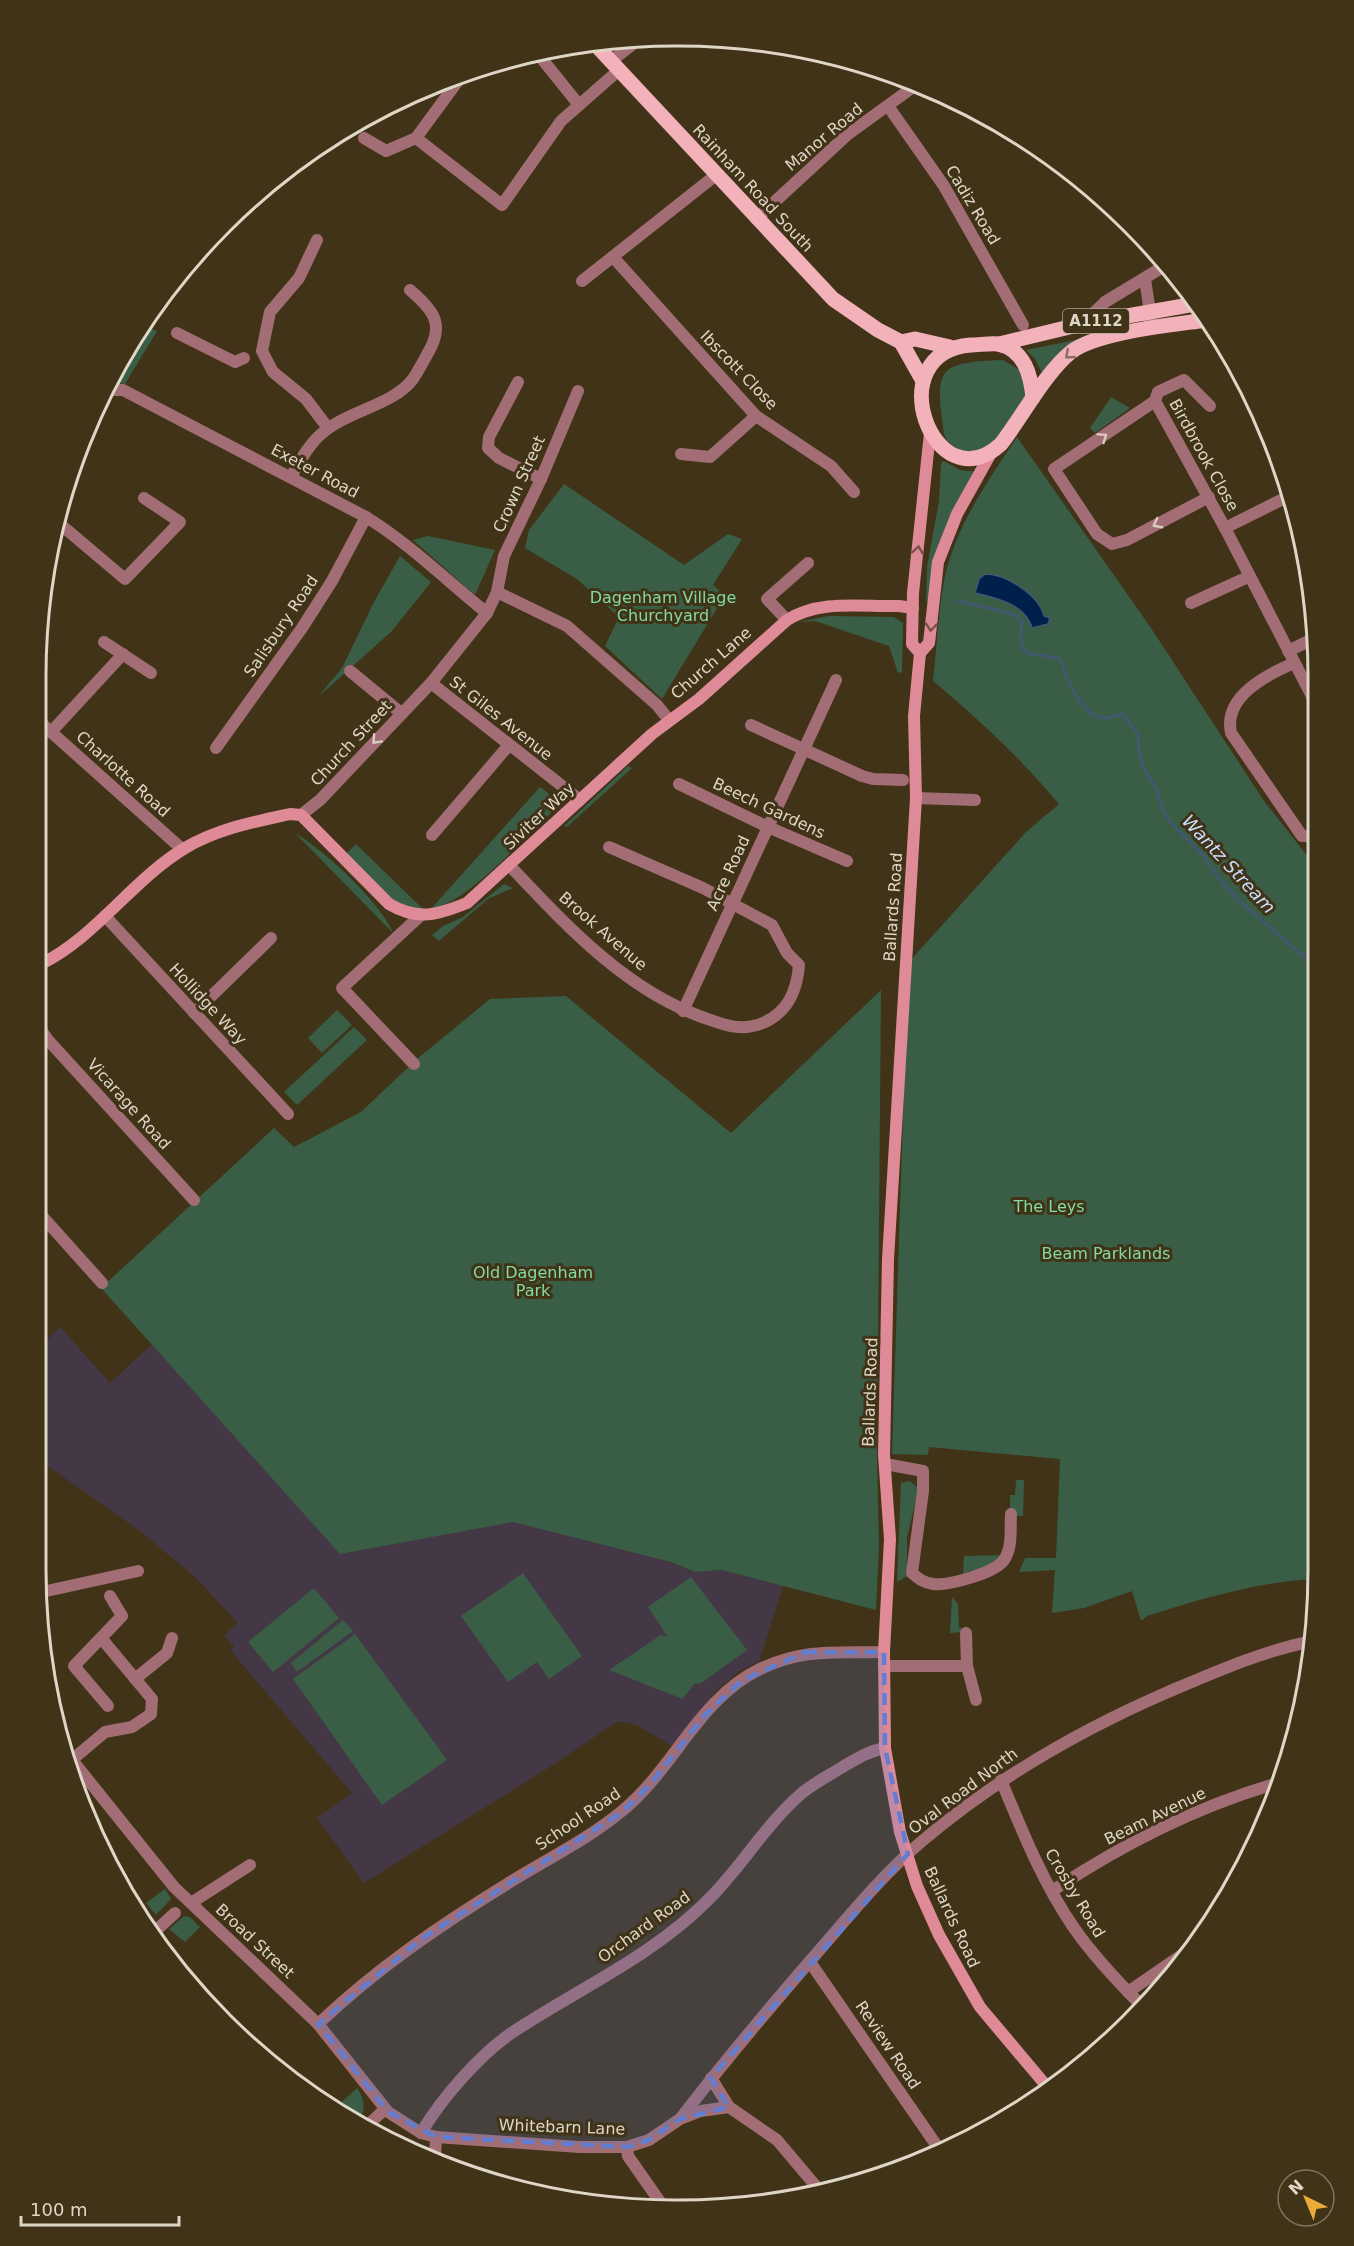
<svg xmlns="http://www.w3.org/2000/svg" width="1354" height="2246" viewBox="0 0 1354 2246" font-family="'DejaVu Sans',sans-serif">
  <rect width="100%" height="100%" fill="#403318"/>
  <path fill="#443846" d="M60,1327L110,1383L152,1344L341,1554L513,1521L667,1561L694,1572L722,1570L783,1586L759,1662L741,1670L715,1692L672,1746L637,1725L618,1721L556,1763L364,1883L317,1818L352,1793L230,1650L234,1647L224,1635L238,1623L196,1578L140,1531L42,1462V1345Z"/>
  <g fill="#395e45">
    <path d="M146,326L157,331L125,384L114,382Z"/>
    <path d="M1134,328L1087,343L1045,379L1035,359L1026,350Z"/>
    <path d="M1003,360L1023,372L1029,394L998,445L966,455L947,441L944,434C935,370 935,362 1003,360Z"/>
    <path d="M1111,397L1130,408L1095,433L1090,428Z"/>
    <path d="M1017,437L1151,628L1264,801L1309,858L1316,862L1313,1579C1257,1582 1200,1599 1147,1616L1141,1621L1132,1591L1084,1608L1052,1613L1055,1570L1019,1572L1025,1558H1056L1060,1459L929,1447L928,1455L892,1454L908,963L1026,832L1059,804C1019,757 981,721 933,681C937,647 938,610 945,576C957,524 988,481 1017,437Z"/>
    <path d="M944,461L960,470L980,472L960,508L932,592L926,603L927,567L939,501L941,463Z"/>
    <path d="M564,484L684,565L728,534L742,539L713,585L725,595L662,699L605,646L619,617L577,579L525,548L529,530Z"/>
    <path d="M428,536L495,550L475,595L413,540Z"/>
    <path d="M400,556L431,582L391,632L318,697L342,668L374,602Z"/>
    <path d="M828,616L894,617L903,623L902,672L898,673L889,646L815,621L799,622Z"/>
    <path d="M628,766L632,768L567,827L564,826Z"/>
    <path d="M540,787C552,794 555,801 550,814C519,843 470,900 430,910Z"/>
    <path d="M295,833C324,850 380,902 393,933Z"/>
    <path d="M356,844L426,912L400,907L346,854Z"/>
    <path d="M504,884L513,888L488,899L439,941L432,935L443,926L463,917Z"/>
    <path d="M881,990L877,1457L879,1547L876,1610L722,1570L695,1572L671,1562L513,1522L340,1554L101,1288L274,1128L294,1147L361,1112L417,1059L490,999L566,996L731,1133Z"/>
    <path d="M337,1010L352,1025L322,1053L308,1038Z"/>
    <path d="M354,1027L367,1040L297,1105L284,1092Z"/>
    <path d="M1016,1480H1024L1023,1516H1010V1495H1015Z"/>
    <path d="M910,1481L918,1488L919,1501L915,1505L907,1537V1576L897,1582L901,1483Z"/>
    <path d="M1004,1555L1003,1560L963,1574L964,1556Z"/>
    <path d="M523,1573L582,1656L549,1679L537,1662L508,1682L461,1616Z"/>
    <path d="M691,1577L747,1650L701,1683L694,1684L683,1699L609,1670L661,1635L668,1637L648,1607Z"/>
    <path d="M314,1588L339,1618L273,1672L248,1642Z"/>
    <path d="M952,1597L958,1604L959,1627L964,1630L976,1631L950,1633Z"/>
    <path d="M343,1620L353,1631L297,1672L291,1663Z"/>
    <path d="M355,1634L447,1760L382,1805L293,1679Z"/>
    <path d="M165,1889L171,1899L156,1915L146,1903Z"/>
    <path d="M184,1916L190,1917L200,1927L185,1942L169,1929Z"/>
    <path d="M357,2088C364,2098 367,2111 358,2120L342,2102Z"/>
  </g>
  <path fill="#00204c" stroke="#435771" stroke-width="1.5" d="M985,574C1006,574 1039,595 1044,616L1050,618L1048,624L1032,628C1026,605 997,598 975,593L979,579Z"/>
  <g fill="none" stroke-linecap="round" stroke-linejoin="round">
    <path stroke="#435771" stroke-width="3" d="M959,601L1013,614L1022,621C1016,664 1030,650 1060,659C1067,678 1080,715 1104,718C1109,719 1117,715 1122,714L1138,734L1139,751L1144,769L1156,788L1163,810L1170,822L1203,855L1223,884L1245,906L1315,966"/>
    <g stroke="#a26d74" stroke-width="12">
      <path d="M538,54L579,105"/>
      <path d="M610,62L638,40"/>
      <path d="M463,74L416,138L502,205L561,121L619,70"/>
      <path d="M888,106L944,186L1023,325"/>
      <path d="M364,138L386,151L416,138"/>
      <path d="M756,219L847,135L916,85"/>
      <path d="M317,240L299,278L270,312L262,351L273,372L306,399L328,428"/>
      <path d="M613,257L756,416L831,466L854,492"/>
      <path d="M1145,279L1150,312L1149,329"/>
      <path d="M582,281L716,175"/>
      <path d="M1082,324L1105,302L1166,265"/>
      <path d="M177,333L235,362L244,358"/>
      <path d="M518,382L489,437L488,448L499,458L541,479"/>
      <path d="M109,390H123L366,517C410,544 447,581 487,613"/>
      <path d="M1155,401L1054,469L1097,534L1112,544L1127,540L1209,497"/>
      <path d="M1210,406L1184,380L1158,392L1155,401L1225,528"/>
      <path d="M681,454L710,457L756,416"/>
      <path d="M291,477C301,459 310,442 326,430C351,410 393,405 413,379C419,370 424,360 429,351C445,323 432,309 410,290"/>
      <path d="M1289,496L1225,528L1316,704"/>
      <path d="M60,524L125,579L180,522L144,498"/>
      <path d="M497,592L567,626L657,705L669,720"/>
      <path d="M1191,603L1248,577"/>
      <path d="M787,620L767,599L808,563"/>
      <path d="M104,642L151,673"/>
      <path d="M1288,651L1317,637"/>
      <path d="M1294,663C1266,675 1223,697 1231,733L1302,836H1316"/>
      <path d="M350,671L401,713"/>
      <path d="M431,683L580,800"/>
      <path d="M41,723L182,849"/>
      <path d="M751,725L862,776L873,779L903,780"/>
      <path d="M51,732L123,654"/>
      <path d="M216,748L302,628L332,581L366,517"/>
      <path d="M679,784L768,827L847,861"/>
      <path d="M916,798L975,800"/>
      <path d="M301,815L320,800L431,683L487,613L497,592L504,556L541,479L578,391"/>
      <path d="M432,835L509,745"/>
      <path d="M509,865C565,924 624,989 702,1017C724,1025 740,1032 763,1023C788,1012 797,991 799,965L787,953L772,925L703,888L609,847"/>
      <path d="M105,916L288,1114"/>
      <path d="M683,1011L836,680"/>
      <path d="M194,1013L271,938"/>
      <path d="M41,1030L48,1040L194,1200"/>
      <path d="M414,1064L342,988L421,915"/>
      <path d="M41,1215L102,1283"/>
      <path d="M885,1464L923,1471V1491L912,1573C919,1579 924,1583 933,1584C948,1586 995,1573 1004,1560C1013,1547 1010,1528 1011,1514"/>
      <path d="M42,1592L138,1571"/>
      <path d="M966,1633L967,1666L976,1700"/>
      <path d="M884,1666H967"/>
      <path d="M135,1679L167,1653L172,1638"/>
      <path d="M108,1706L74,1666L122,1616L110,1596"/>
      <path d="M64,1750L174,1887L318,2024L388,2112L421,2133L436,2137L579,2147H627L649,2140L680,2119L701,2111L729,2107"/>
      <path d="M73,1759L105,1732L132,1727L151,1714L152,1699L102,1639"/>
      <path d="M1001,1780C1022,1831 1043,1883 1074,1928C1094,1957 1118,1982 1143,2007"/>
      <path d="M1052,1891C1121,1845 1198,1806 1278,1783"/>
      <path d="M191,1903L250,1865"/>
      <path d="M152,1934L175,1913"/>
      <path d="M810,1962L939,2149"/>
      <path d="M1128,1992L1192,1948"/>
      <path d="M318,2024C376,1969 440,1925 507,1884C545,1860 587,1840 622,1811C673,1770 699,1698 760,1669C804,1648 836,1653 884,1652"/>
      <path d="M711,2078L729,2107L777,2140L820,2191"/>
      <path d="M681,2118C722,2064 766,2012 810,1961C846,1920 880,1877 921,1842C996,1778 1078,1731 1168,1692C1215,1672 1262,1651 1313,1641"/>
      <path d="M368,2125L385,2109"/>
      <path d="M421,2133C441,2099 480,2054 513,2032C578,1989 653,1956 709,1899C742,1866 766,1824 802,1793C814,1783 830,1775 844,1766C858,1758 869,1751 885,1748"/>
      <path d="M627,2147L628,2156L665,2209"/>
      <path d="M435,2158L436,2137"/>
    </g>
    <g stroke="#df8b97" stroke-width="12">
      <path d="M991,453L957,514L938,562L929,643L920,653L914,716L916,798L888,1259L884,1455L890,1539L884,1652L885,1748L900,1832L917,1886L939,1935L980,2007L1049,2089"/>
      <path d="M920,653L912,644L913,593L930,433"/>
      <path d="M41,964C97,936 132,880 185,848C217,829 253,822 290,814L301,815L389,904C418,921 437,915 467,903L652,734L699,699L787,620C821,599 861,607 899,606L913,608"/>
    </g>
    <g stroke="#f3b2ba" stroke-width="15">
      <path d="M593,42L833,299L878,330L901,342L915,339L950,347"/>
      <path d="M901,342L923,381"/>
      <path d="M999,344L1082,324L1195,304"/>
      <path d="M1033,398C1031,376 1025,350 998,344C990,343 979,345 971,345C877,352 934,506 1001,444C1022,417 1045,373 1071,352C1097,332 1172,325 1206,320"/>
    </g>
  </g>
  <defs><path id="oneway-chevron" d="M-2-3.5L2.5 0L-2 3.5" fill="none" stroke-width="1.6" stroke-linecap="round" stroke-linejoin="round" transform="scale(1.5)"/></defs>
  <use stroke="#916c61" href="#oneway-chevron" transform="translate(1069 355) rotate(139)"/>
  <g stroke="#d8ccbe">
    <use href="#oneway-chevron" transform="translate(1103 437) rotate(-34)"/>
    <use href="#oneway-chevron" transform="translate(1157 524) rotate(152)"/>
    <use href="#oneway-chevron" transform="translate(376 740) rotate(133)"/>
  </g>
  <g stroke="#785244">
    <use href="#oneway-chevron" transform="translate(918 550) rotate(-82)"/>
    <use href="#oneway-chevron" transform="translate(931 627) rotate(95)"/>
  </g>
  <path fill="#617ed2" fill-opacity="0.2" stroke="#617ed2" stroke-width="4.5" stroke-dasharray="12 8" stroke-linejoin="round" d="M805,1652H884L885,1748L908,1854L711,2078L729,2107L680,2119L649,2140L627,2147L436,2137L388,2112L318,2024L424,1937L622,1812L652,1782L704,1716L741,1681Z"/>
  <g text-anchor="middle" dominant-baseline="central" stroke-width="6" stroke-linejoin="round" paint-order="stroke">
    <rect fill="#403318" stroke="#afa592" stroke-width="1.5" x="1063" y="309" width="66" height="24" rx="4.5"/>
    <g font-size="15" font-weight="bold" fill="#ded6c6">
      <text x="1096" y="321">A1112</text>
    </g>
    <g font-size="16" fill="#ded6c6" stroke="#403318">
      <text transform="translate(824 137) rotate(-40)">Manor Road</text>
      <text transform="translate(753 188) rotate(47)">Rainham Road South</text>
      <text transform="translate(973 205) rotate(59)">Cadiz Road</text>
      <text transform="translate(739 370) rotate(46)">Ibscott Close</text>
      <text transform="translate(1204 455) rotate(61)">Birdbrook Close</text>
      <text transform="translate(315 471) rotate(28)">Exeter Road</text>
      <text transform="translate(519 484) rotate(-66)">Crown Street</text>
      <text transform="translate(281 626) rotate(-56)">Salisbury Road</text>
      <text transform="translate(711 663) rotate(-41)">Church Lane</text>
      <text transform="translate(501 718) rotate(38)">St Giles Avenue</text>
      <text transform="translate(351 743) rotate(-47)">Church Street</text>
      <text transform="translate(123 774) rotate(42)">Charlotte Road</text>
      <text transform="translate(769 808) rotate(25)">Beech Gardens</text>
      <text transform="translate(539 816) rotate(-43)">Siviter Way</text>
      <text transform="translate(728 873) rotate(-65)">Acre Road</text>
      <text transform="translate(893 907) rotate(-86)">Ballards Road</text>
      <text transform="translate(603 931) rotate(41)">Brook Avenue</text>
      <text transform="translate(208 1004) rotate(47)">Hollidge Way</text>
      <text transform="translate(129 1104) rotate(48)">Vicarage Road</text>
      <text transform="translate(870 1392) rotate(-88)">Ballards Road</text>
      <text transform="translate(963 1791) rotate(-37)">Oval Road North</text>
      <text transform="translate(1155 1816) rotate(-26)">Beam Avenue</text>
      <text transform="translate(578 1819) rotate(-34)">School Road</text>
      <text transform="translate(1075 1893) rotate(59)">Crosby Road</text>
      <text transform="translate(952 1917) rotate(65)">Ballards Road</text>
      <text transform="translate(644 1927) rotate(-36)">Orchard Road</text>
      <text transform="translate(255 1941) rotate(43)">Broad Street</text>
      <text transform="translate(888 2045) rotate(56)">Review Road</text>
      <text transform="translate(562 2127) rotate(2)">Whitebarn Lane</text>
    </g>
    <g font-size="16" fill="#82dba0" stroke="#403318">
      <text x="663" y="597">Dagenham Village<tspan x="663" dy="18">Churchyard</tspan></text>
      <text x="1049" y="1206">The Leys</text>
      <text x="1106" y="1253">Beam Parklands</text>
      <text x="533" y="1272">Old Dagenham<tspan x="533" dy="18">Park</tspan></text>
    </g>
    <g font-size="18" font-style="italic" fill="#c8defc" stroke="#403318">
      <text transform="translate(1229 864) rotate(47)">Wantz Stream</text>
    </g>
  </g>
  <path d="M0 0H1354V2246H0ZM676 46H678A630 630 0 0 1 1308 676V1570A630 630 0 0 1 678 2200H676A630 630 0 0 1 46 1570V676A630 630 0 0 1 676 46Z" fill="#403318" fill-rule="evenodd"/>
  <path fill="none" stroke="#ded6c6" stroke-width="3" d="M676 46H678A630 630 0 0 1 1308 676V1570A630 630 0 0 1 678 2200H676A630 630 0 0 1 46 1570V676A630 630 0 0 1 676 46Z"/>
  <g transform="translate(1306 2198) rotate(317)"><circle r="28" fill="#403318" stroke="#7f745e" stroke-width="1.5"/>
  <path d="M0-4.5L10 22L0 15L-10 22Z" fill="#ebaa39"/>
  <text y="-9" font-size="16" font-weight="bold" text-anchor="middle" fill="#ded6c6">N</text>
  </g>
  <path d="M21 2216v9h158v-9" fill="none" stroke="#ded6c6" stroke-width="3"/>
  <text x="30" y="2216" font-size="18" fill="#ded6c6" stroke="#403318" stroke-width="4.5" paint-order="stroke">100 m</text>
</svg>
